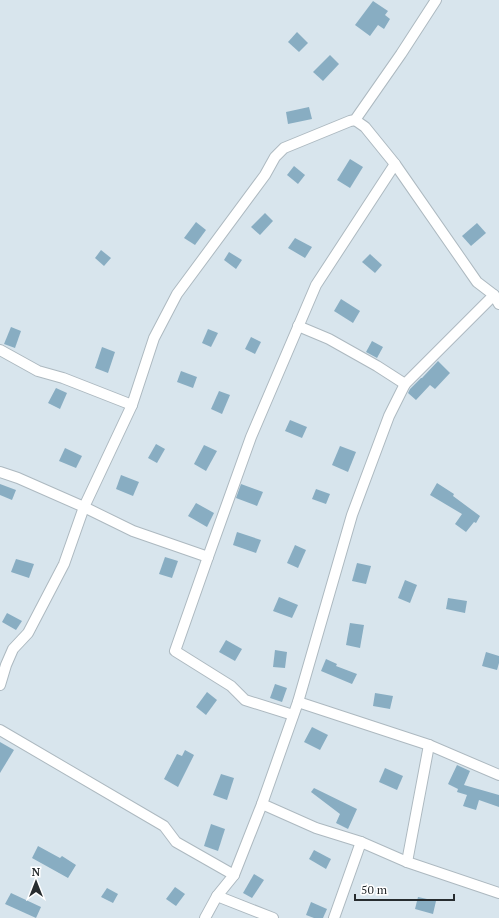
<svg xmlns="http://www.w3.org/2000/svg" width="499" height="918" viewBox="0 0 499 918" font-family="'PT Serif',serif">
  <rect width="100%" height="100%" fill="#d8e5ed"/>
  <g fill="#88adc2">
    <path d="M373,1L388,11L385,15L390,19L384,29L378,25L370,36L355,25Z"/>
    <path d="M297,32L308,43L299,52L288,42Z"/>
    <path d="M330,55L339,64L323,81L313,72Z"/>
    <path d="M309,107L312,119L288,124L286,112Z"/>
    <path d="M350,159L363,167L350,188L337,180Z"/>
    <path d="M294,166L305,175L298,184L287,175Z"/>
    <path d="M265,213L273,221L260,235L251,227Z"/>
    <path d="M196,222L206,230L195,245L184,238Z"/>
    <path d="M477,223L486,233L471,246L462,236Z"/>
    <path d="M295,238L312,247L305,258L288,248Z"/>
    <path d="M101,250L111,258L104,266L95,258Z"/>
    <path d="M229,252L242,260L236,269L224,260Z"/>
    <path d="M370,254L382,265L375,273L362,262Z"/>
    <path d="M341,299L360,311L353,323L334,311Z"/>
    <path d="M11,327L21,331L15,348L4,344Z"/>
    <path d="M208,329L218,333L211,347L202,343Z"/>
    <path d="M251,337L261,342L255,354L245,349Z"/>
    <path d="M372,341L383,347L377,358L366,352Z"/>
    <path d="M102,347L115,352L108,373L95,368Z"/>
    <path d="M438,361L450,373L435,389L430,385L416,400L408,393L410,389L421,378H422Z"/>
    <path d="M181,371L197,377L193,388L177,382Z"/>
    <path d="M56,388L67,393L60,409L48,403Z"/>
    <path d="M219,391L230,395L222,414L211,409Z"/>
    <path d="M290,420L307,427L302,438L285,431Z"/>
    <path d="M156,444L165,449L157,463L148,458Z"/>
    <path d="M204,445L217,451L206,471L194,464Z"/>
    <path d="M340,446L356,452L348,472L332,465Z"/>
    <path d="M65,448L82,456L76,468L59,461Z"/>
    <path d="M121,475L139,482L133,496L116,489Z"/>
    <path d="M437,483L454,494L453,496L480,516L476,523L474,522L466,532L455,524L462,514L430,495Z"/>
    <path d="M0,484L16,490L12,500L0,495Z"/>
    <path d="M241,484L263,492L257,506L236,498Z"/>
    <path d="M316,489L330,494L326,504L312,499Z"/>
    <path d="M196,503L214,513L207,527L188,516Z"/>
    <path d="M237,532L261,540L256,553L233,545Z"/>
    <path d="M295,545L306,550L298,568L287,563Z"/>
    <path d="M165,557L178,561L172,578L159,574Z"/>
    <path d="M16,559L34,564L29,578L11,572Z"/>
    <path d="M357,563L371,566L366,584L352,581Z"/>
    <path d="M405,580L417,585L410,603L398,598Z"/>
    <path d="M279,597L298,605L292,618L273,611Z"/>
    <path d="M448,598L467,601L465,613L446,609Z"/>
    <path d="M7,613L22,621L16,630L2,622Z"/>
    <path d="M350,623L364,625L360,648L346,645Z"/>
    <path d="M226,640L242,649L235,661L219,652Z"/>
    <path d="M275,650L287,652L285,668L273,667Z"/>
    <path d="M486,652L499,656V663L497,670L482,666Z"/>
    <path d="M326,659L337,664L336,666L357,674L352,684L321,671Z"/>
    <path d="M275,684L287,688L282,702L270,698Z"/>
    <path d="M207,692L217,700L206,715L196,707Z"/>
    <path d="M375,693L393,696L390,709L373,706Z"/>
    <path d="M312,727L328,735L320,750L304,742Z"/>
    <path d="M0,742L14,750L0,773Z"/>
    <path d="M185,750L194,755L178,787L164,779L177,754L182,756Z"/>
    <path d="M457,765L470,771L464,785L499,795V807L479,800L476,810L463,806L467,795L457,792L458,789L448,784Z"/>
    <path d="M385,768L403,776L397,790L379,782Z"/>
    <path d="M221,774L234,778L227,800L213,795Z"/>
    <path d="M314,788L357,809L348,829L336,823L340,814L311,792Z"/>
    <path d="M211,824L225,829L218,851L204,846Z"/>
    <path d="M38,846L60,858L62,856L76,865L68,878L32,858Z"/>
    <path d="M314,850L331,859L326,869L309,859Z"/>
    <path d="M254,874L264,880L252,898L243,893Z"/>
    <path d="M175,887L185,894L176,906L166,899Z"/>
    <path d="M107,888L118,894L113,903L101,897Z"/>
    <path d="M11,893L41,907L36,918L5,904Z"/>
    <path d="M418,897L436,901L433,914L415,909Z"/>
    <path d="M311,902L327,909L323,918H314L306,915Z"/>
  </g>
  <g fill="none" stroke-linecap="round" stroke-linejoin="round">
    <defs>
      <g id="street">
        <path d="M355,120L365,127L395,164L477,282L494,295L499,304"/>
        <path d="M298,326L329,339L377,366L405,384"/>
        <path d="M0,350L38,371L63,378L132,405"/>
        <path d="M0,472L18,478L84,507L133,531L208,557"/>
        <path d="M0,685L6,665L13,649L28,633L64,564L84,507L132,405L154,338L177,294L265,175L275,157L284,148L350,121L355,120L401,54L436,0"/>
        <path d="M298,702L429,745L499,775"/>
        <path d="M293,715L245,700L231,686L175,651L208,557L251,437L316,285L395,164"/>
        <path d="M0,730L164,826L176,842L234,875"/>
        <path d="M262,804L316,828L361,842L407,862L499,893"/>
        <path d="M407,862L429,745"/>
        <path d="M217,896L273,918"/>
        <path d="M205,918L217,896L234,875L262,804L298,702L352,515L389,416L405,384L494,295"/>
        <path d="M334,918L361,842"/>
      </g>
    </defs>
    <use href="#street" stroke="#adb9c0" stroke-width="12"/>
    <use href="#street" stroke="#fff" stroke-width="10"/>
  </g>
  <g transform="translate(36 882)" stroke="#ffffff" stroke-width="3" paint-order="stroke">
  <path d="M0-3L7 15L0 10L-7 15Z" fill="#272c2f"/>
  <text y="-6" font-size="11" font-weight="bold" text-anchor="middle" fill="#272c2f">N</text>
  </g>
  <path d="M355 894v6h99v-6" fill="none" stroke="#272c2f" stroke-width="2"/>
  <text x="361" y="894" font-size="12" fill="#272c2f" stroke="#ffffff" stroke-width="3" paint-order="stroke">50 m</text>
</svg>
